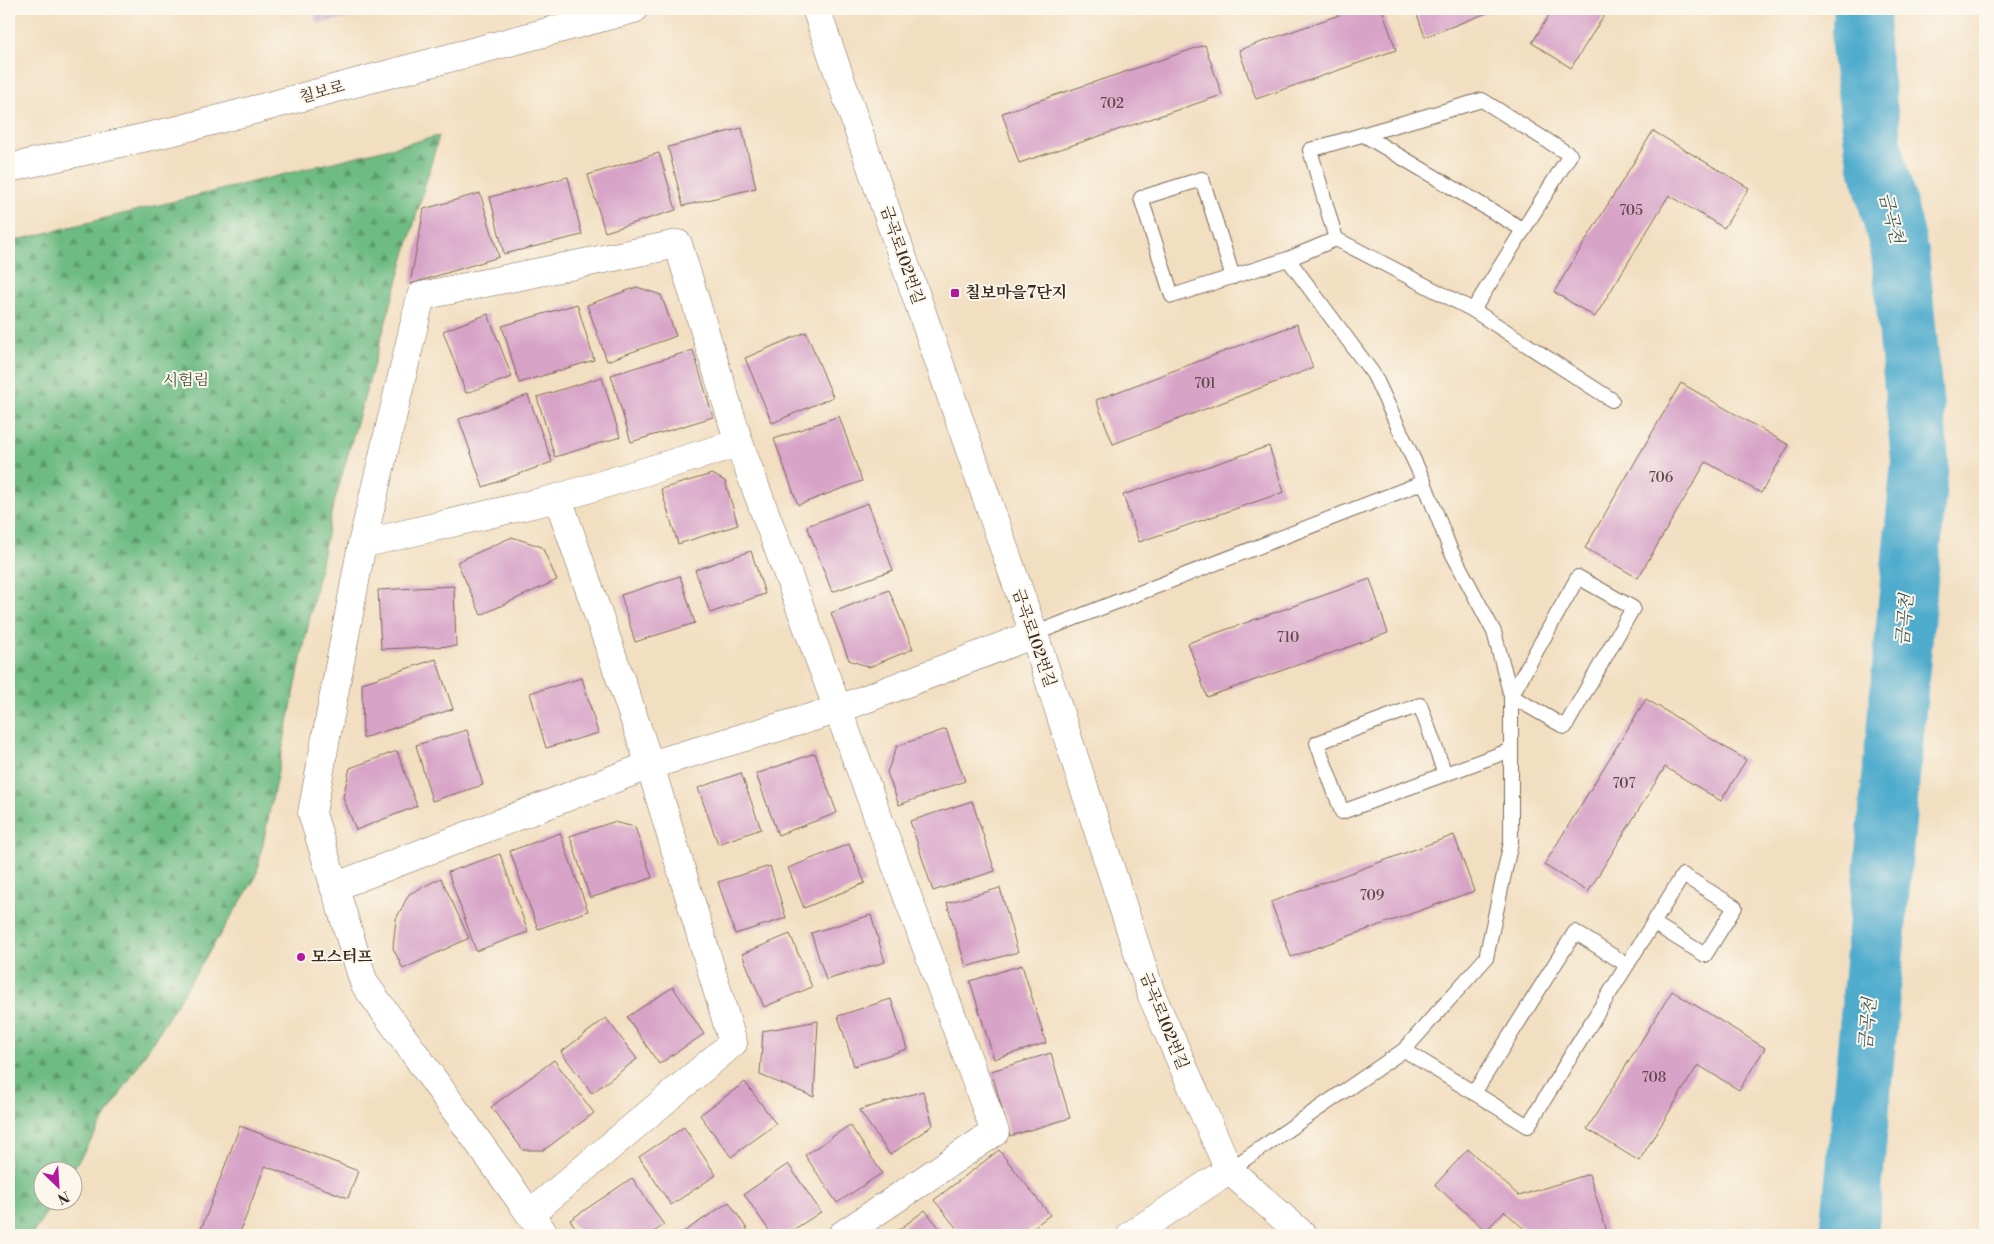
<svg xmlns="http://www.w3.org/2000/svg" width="1994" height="1244" viewBox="0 0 1994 1244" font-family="'Libre Bodoni','Noto Serif KR',serif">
  <defs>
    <pattern id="industrial-furrows" width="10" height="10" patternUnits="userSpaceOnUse" patternTransform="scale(1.25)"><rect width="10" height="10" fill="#cebed2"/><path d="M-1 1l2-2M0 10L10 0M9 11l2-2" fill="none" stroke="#b2a3b4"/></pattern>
    <pattern id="forest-firs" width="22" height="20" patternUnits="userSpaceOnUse" patternTransform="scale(1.25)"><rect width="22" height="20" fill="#6ebc84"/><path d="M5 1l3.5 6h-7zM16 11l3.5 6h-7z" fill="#5c996b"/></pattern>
  </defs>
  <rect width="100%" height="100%" fill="#fbf7ec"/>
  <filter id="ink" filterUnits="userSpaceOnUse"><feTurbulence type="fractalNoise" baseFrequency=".02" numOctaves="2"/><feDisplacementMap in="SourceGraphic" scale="10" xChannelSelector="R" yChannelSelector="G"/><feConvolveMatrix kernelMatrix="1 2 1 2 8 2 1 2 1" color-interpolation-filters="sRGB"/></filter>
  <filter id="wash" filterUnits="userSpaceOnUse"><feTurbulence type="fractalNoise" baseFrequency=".0096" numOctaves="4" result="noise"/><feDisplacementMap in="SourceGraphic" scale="20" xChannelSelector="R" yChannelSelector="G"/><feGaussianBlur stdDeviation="1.12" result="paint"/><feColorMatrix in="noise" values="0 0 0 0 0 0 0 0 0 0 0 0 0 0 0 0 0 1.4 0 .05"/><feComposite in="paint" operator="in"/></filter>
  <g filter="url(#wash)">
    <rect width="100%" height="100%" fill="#f2dec0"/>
    <path fill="url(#industrial-furrows)" d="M312,9H401L317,24Z"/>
    <path fill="url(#forest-firs)" stroke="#547351" d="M439,136L332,510L256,877L72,1171L42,1172V1202H53L32,1235H9V242Z"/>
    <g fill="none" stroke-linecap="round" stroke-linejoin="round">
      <path stroke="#4faccd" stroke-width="58" d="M1849,1235L1920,461L1900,253L1874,150L1860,46L1862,9"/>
    </g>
    <g id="blocks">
      <g fill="#d7a3c7">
        <path d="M1356,9H1382L1396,50L1256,99L1239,50Z"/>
        <path d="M1415,9H1497L1425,37Z"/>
        <path d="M1553,9H1608L1571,68L1532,43Z"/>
        <path d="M1205,45L1222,95L1019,163L1002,113Z"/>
        <path d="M742,128L756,188L683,206L668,147Z"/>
        <path d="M1653,131L1749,188L1724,228L1669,195L1595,317L1554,292Z"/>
        <path d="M659,153L676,210L605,232L588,175Z"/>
        <path d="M568,177L582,235L504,254L490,197Z"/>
        <path d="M480,193L499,257L410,284L424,209Z"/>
        <path d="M637,287L661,295L676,336L607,361L587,305Z"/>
        <path d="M577,304L594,360L519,383L502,326Z"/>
        <path d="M488,314L512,377L466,393L443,331Z"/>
        <path d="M1297,324L1313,368L1113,444L1096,400Z"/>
        <path d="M806,332L833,397L772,423L745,358Z"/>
        <path d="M693,350L713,417L631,442L611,375Z"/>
        <path d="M602,377L620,437L555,457L537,397Z"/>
        <path d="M1681,383L1789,445L1761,493L1706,462L1638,578L1585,548Z"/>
        <path d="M528,395L552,462L483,487L459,419Z"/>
        <path d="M839,416L862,481L798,505L774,439Z"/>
        <path d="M1269,446L1284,492L1139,542L1123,495Z"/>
        <path d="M712,474L725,481L738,525L678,544L661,489Z"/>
        <path d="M868,503L893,570L832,592L807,526Z"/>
        <path d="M512,537L542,547L557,580L481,615L457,562Z"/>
        <path d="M751,551L765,594L710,613L695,570Z"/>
        <path d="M680,576L695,623L635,642L621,595Z"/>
        <path d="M1370,579L1388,633L1207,697L1188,643Z"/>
        <path d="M454,586L456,646L381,649L378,590Z"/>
        <path d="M889,590L913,649L869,667L849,660L831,613Z"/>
        <path d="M436,659L453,709L363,738L362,683Z"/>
        <path d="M582,678L598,733L546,748L530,693Z"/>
        <path d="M1646,699L1746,760L1721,801L1665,767L1588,892L1544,865Z"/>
        <path d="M946,729L965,781L899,805L887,772L897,746Z"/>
        <path d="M467,730L483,785L432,801L416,745Z"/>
        <path d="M397,751L417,806L356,830L343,797L350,768Z"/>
        <path d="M815,753L837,813L778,835L756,774Z"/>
        <path d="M741,773L761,829L718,844L698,788Z"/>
        <path d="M972,801L995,871L933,891L910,821Z"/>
        <path d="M613,822L635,827L652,878L590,898L570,836Z"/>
        <path d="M560,833L588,911L538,929L510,851Z"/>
        <path d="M1454,835L1474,891L1291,957L1271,902Z"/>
        <path d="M849,844L865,883L804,908L788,868Z"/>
        <path d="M500,854L528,932L476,951L448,872Z"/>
        <path d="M770,866L786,918L735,934L718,882Z"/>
        <path d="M441,878L469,938L403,969L393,948L396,919L409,894Z"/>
        <path d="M1000,888L1018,952L966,967L947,903Z"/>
        <path d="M871,915L885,962L826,980L811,933Z"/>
        <path d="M790,934L812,987L764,1007L742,954Z"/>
        <path d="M1022,965L1046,1043L994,1059L970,981Z"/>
        <path d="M673,987L704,1034L659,1064L627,1017Z"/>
        <path d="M1672,991L1765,1048L1739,1090L1698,1065L1639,1161L1587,1129Z"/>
        <path d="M891,999L907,1049L854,1066L838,1016Z"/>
        <path d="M606,1018L637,1059L592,1093L561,1052Z"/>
        <path d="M818,1021L814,1097L760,1075L763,1031Z"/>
        <path d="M1051,1053L1070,1118L1010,1136L991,1071Z"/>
        <path d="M554,1060L594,1113L544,1150H523L491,1107Z"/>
        <path d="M745,1082L776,1124L731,1157L700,1115Z"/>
        <path d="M923,1091L933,1125L890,1155L859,1110Z"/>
        <path d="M850,1125L882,1173L837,1203L805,1155Z"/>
        <path d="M240,1126L358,1171L348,1198L265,1166L239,1235H199Z"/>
        <path d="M684,1127L716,1175L671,1205L639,1157Z"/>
        <path d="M1468,1149L1519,1196L1589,1174L1607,1232L1596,1235H1531L1504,1211L1486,1231L1435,1185Z"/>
        <path d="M999,1150L1050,1215L1023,1235H962L934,1200Z"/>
        <path d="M788,1164L821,1212L785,1235H772L744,1194Z"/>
        <path d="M632,1178L664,1225L649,1235H581L570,1220Z"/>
        <path d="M729,1202L751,1235H683L682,1233Z"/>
        <path d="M925,1210L945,1235H892Z"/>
      </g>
    </g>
  </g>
  <g filter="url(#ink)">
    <use href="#blocks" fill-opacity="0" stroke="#7b6957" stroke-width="1"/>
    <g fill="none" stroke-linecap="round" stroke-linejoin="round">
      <defs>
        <g id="service">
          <path d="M1364,135L1524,230"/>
          <path d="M1336,239L1310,150L1482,100L1570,155L1473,310"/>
          <path d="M1233,277L1202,179L1141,198L1172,296L1288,259L1336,239L1473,310L1612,400"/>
          <path d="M1578,577L1633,608L1565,727L1511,696Z"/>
          <path d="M1034,634L1424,482"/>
          <path d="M1445,774L1420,705L1317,743L1342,812L1511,750"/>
          <path d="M1404,1050L1528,1126C1579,1042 1631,958 1683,875L1735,907L1705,955L1653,923"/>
          <path d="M1474,1093L1575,932L1627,965"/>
          <path d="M1229,1170L1404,1050L1486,958L1511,842V696L1494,632L1450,549L1424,482L1374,375L1288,259"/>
        </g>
        <g id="minor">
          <path d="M558,498L650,765L837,710L1034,634"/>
          <path d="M362,544L558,498L739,443"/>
          <path d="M334,887L650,765L733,1043L530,1214"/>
          <path d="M545,1235L364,983L312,813L362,544L421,296L678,244L739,443L995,1132L842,1235"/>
        </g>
        <g id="tertiary">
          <path d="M816,9L1034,634L1152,996L1229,1170L1303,1235"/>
          <path d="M1131,1235L1229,1170"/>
        </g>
        <path id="secondary" d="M9,168L178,130L634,9"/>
      </defs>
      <use href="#service" stroke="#7b6957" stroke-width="16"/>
      <use href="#minor" stroke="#7b6957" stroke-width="29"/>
      <use href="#tertiary" stroke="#7b6957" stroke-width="29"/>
      <use href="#secondary" stroke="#7b6957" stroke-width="29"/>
      <use href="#service" stroke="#fff" stroke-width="14"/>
      <use href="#minor" stroke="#fff" stroke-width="28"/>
      <use href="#tertiary" stroke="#fff" stroke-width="28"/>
      <use href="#secondary" stroke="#fff" stroke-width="28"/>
    </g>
  </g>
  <g fill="#b5179e" stroke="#fbf7ec" stroke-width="2">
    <rect x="950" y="288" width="10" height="10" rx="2.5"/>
    <circle cx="301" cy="957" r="5"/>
  </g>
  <g text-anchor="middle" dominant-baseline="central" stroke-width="4" stroke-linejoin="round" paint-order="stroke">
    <g font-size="14" fill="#624848">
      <text x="1112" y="104">702</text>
      <text x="1631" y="211">705</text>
      <text x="1205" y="384">701</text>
      <text x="1661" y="478">706</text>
      <text x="1288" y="638">710</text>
      <text x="1624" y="784">707</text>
      <text x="1372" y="896">709</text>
      <text x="1654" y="1078">708</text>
    </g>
    <g font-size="16" fill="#3b2a1e" stroke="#fbf7ec">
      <text transform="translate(322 92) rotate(-15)">칠보로</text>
      <text transform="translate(902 255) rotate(71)">금곡로102번길</text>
      <text transform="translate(1034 638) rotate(71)">금곡로102번길</text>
      <text transform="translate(1164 1021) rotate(68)">금곡로102번길</text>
    </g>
    <g font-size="16" font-weight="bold" fill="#3b2a1e" stroke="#fbf7ec" text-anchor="start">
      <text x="965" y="293">칠보마을7단지</text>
      <text x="311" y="957">모스터프</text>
    </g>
    <g font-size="16" fill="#4e563e" stroke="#fbf7ec">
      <text x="186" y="380">시험림</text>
    </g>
    <g font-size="18" font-style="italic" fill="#42585b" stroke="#fbf7ec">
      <text transform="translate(1891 218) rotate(76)">금곡천</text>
      <text transform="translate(1905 620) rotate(-85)">금곡천</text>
      <text transform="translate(1868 1024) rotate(-85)">금곡천</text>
    </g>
  </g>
  <rect width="1994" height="1244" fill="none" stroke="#fbf7ec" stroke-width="30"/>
  <g transform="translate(58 1186) rotate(155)"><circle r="24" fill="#fbf7ec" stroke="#aea59a"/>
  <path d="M0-4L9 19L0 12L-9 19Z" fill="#b5179e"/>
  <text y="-8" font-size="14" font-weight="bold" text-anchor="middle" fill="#3b2a1e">N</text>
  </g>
</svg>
